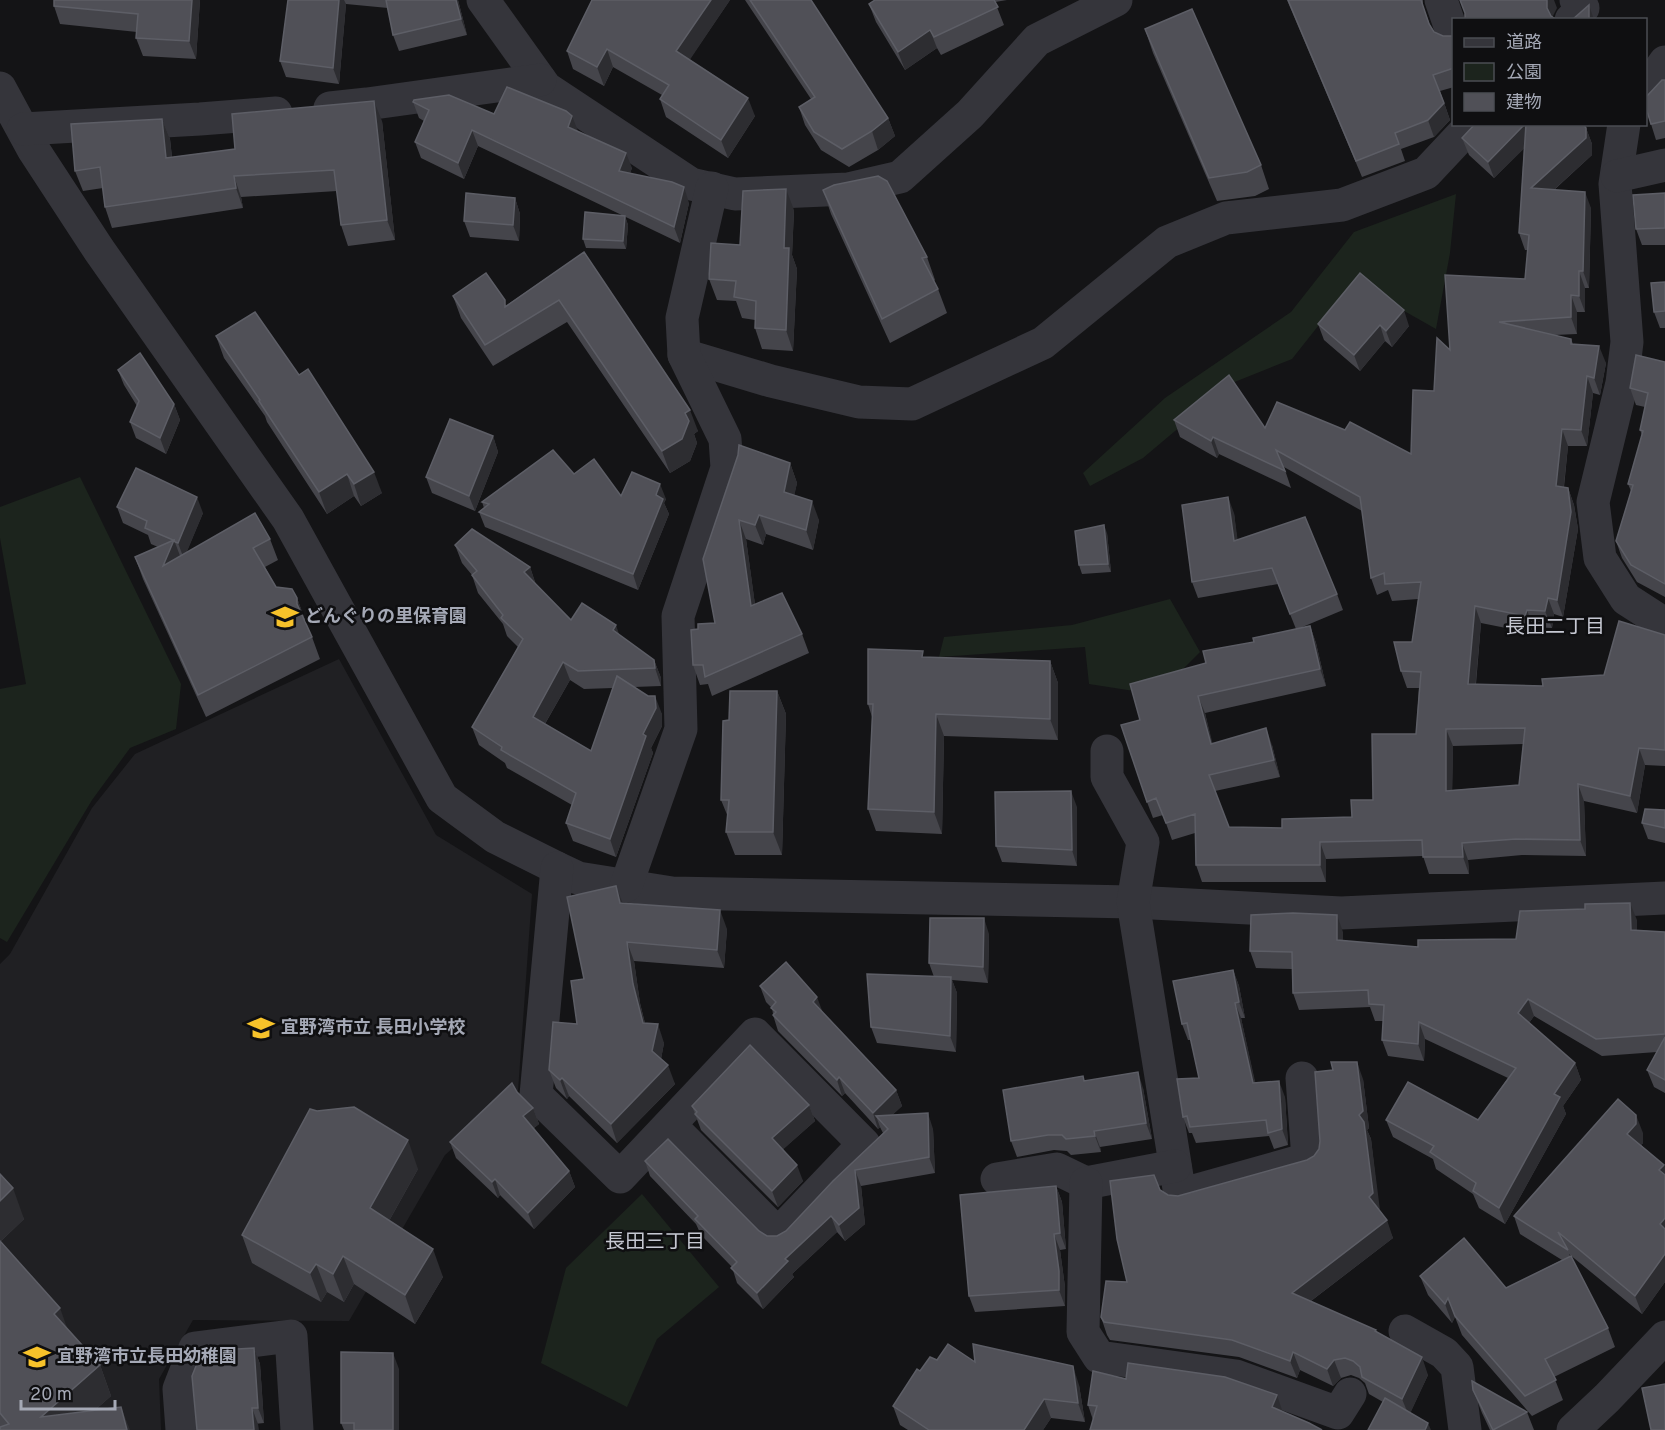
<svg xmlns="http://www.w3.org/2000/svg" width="1665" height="1430" viewBox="0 0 1665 1430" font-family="Overpass,'Noto Sans JP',sans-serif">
  <rect width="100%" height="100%" fill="#141416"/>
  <path fill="#202023" d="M339,659L436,835L532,894L518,1091L445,1155L349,1321L193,1320L159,1379L161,1430H0V964L10,954L92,808L135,754Z"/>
  <g fill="#1c241d">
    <path d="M1456,194L1450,253L1436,329L1353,282L1292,359L1232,383L1143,458L1090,486L1083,473L1165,398L1291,312L1354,232Z"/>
    <path d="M80,477L181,684L176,729L130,748L92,800L7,942L0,938V689L26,684L0,538V507Z"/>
    <path d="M1170,599L1200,652L1178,674L1134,691L1089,684L1085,647L939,657L944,637L1072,625Z"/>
    <path d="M642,1194L719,1287L657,1339L627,1407L541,1363L566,1268Z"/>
  </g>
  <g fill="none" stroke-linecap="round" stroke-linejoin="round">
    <g stroke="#35353b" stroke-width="33">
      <path d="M483,0L546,88L691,184L735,194L848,189L900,177L970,114L1037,40L1116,0"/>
      <path d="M1441,0L1453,35"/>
      <path d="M1571,20L1583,8L1576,0"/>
      <path d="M0,88L33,149L99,250L288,519L442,798L495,837L557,868L578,878L672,893L1133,902L1341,913L1665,898"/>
      <path d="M1646,89L1665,62"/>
      <path d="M330,108L367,104L540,80"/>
      <path d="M1624,124L1615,184L1627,342L1622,383L1593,502L1600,558L1626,599L1665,624"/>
      <path d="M23,129L200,119L276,113"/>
      <path d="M1617,176L1665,165"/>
      <path d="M684,355L771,381L859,402L912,404L1043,343L1167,242L1226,218L1342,205L1426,173L1472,124"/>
      <path d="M1107,751V777L1143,842L1133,902L1180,1195L1308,1159L1302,1078"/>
      <path d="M557,868L536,1095L620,1177L755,1034L864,1144L778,1234L670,1125"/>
      <path d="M626,886L681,729L678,616L727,468L725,439L684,355L682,318L712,188"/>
      <path d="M997,1179L1057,1169L1086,1183L1175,1166"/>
      <path d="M1086,1183L1083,1332L1099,1357L1236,1376L1338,1413L1350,1394"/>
      <path d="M1405,1331L1444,1353L1457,1367L1465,1430"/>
      <path d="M182,1430L179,1389L195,1348L291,1336L297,1430"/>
      <path d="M1573,1430L1607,1398L1665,1337"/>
    </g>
  </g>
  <g fill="#45454b" fill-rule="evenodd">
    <path d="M54,0H200L196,59L143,56L136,38L137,32L60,24L54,6Z"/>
    <path d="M288,0H458L467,35L399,51L393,35L388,8L346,4L339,84L286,77L280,61Z"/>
    <path d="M730,0L689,60L755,116L728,158L666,117L660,99L662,95L613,67L604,86L573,69L567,51Z"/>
    <path d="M745,0H811L888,118L895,136L878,150L849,167L821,150L805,125L799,107L811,99Z"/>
    <path d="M875,0H1007L995,2L1004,25L941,55L937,48L905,70L876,22L869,4Z"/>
    <path d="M1287,0H1423V6L1430,25L1434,32L1443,36H1454V87L1440,91L1450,120L1434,137L1401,149L1405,161L1362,177Z"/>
    <path d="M1145,29L1261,165L1269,189L1255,196L1217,201L1153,53Z"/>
    <path d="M1665,80V138L1656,140L1646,108Z"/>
    <path d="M413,102L494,114L578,131L632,168L630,173L689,203L680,243L478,146L464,179L421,158L415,142L424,121L419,118Z"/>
    <path d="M162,119L170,139L172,157L235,149L382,121L395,240L348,246L341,225L337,191L241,197L243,208L112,228L105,207L103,188L83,191L75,171Z"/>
    <path d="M1586,128L1592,144V155L1554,190L1591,208L1589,288H1585V312H1577V334L1554,335L1571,339L1573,344L1606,363L1600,395L1593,393L1587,446H1568L1564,487L1568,488L1574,505L1578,529L1563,617L1554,614L1552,628L1533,627L1531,633L1481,623L1476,684L1543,686L1604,675L1665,635V766L1645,765L1637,813L1584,801L1586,856L1522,855L1468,860L1469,874H1429L1423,856L1326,859V882H1202L1196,865L1195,833L1172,840L1163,815L1153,818L1147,802L1140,720L1206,663L1254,642L1296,629L1278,584L1198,598L1192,582L1234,513L1237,540L1337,594L1343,610L1300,628L1310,626L1316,643L1326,686L1205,713L1212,744L1272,745L1280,777L1215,791L1229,827L1282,828L1352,817L1373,800L1416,734L1419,688H1407L1401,671L1412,642L1418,599L1392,601L1388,590L1377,595L1371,578L1362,511L1284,467L1291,488L1219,454L1217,458L1180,437L1174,420L1265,428L1345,430L1411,454L1434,391L1450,350L1525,279L1528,250H1525L1519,233L1524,148L1494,178L1469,155L1462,138ZM1523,744L1519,785L1452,790L1453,746Z"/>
    <path d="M823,190L927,257L935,280L934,281L938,289L947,313L890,343L831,214Z"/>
    <path d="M1665,193V245H1642L1636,229Z"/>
    <path d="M515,198L520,214L519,241L470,237L464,221Z"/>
    <path d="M794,210L792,255L797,269L793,351L762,349L755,328V320L742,318L736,301L717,300L709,279L740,245Z"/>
    <path d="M625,216L628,225L626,249L586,248L583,239Z"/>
    <path d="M584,252L698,431L694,434L697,443L690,461L670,473L567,322L493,366L461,318L453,296L507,305Z"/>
    <path d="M1665,282V328H1660L1654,312Z"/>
    <path d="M1318,324L1409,326L1392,347L1385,341L1360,371L1324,340Z"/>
    <path d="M216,336L382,493L361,506L354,496L327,514L267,422L265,416L224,358Z"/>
    <path d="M1665,362V597L1637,582L1622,558L1616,541L1631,491L1628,484L1642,435L1640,430L1645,407L1636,405L1630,388Z"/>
    <path d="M118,370L174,404L180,420L166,454L136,438L130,422L137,406L124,385Z"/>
    <path d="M493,436L498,452L475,511L432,493L426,477Z"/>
    <path d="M790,463L797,483L794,495L819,520L813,550L766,534L763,545L746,539L755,605L802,634L809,653L712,696L708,684L700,685L693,665L698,629L715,623L703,559Z"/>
    <path d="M574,474L621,496L666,499L664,503L669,514L638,590L485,527L479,512L484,508L482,502Z"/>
    <path d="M117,507L203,513L186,553L270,539L278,560L265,567L276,587L297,598L305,620V622L312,637L320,659L206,717L143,579L135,557L158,547L151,544L148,535L123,523Z"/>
    <path d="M1107,533L1111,572L1082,574L1079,565Z"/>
    <path d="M455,545L530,567L536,585L571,620L619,635L654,660L661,678V686L634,687L662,714V726L651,748L653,753L616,857L573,841L566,823L572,805L507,768L505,763L479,745L472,727L518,647L507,636L503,624L478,593L472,575L462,563ZM570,680L584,689L613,688L591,751L545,724Z"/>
    <path d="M925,657L1050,661L1058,683V740L944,736L942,834L876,831L868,809L872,717L868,704Z"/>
    <path d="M777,691L786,714L782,855H735L726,832L728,817L721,800L729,720Z"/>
    <path d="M1077,807V866L1002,862L996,846Z"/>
    <path d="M1665,810V843L1648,839L1642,823Z"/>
    <path d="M623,903L727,929L724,968L634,961L640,1003L645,1023L664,1043L661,1059L675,1084L617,1143L569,1096L567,1099L556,1088L549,1070L577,1024L584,979Z"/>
    <path d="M1637,920V930L1665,932V1093L1654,1087L1647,1070L1657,1052L1602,1056L1534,1016L1529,1023L1575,1063L1581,1080L1563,1106L1566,1114L1505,1224L1479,1208L1473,1194L1436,1169L1433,1159L1393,1137L1386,1120H1478L1508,1078L1425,1039L1424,1061L1388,1056L1382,1040L1383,1021H1375L1370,1007L1299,1010L1293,993L1292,969L1256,968L1250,951L1343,932V941L1418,947L1516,939Z"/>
    <path d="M989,934L988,983L952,980L957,993L956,1052L877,1043L871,1027L934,977L929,963Z"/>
    <path d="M1233,970L1239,986L1245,1018H1241L1255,1083L1285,1097L1288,1145L1274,1149L1269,1136L1196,1143L1192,1133H1189L1183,1117L1199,1078L1191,1040H1188L1182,1024Z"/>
    <path d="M760,986L823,1013L896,1090L902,1106L892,1115L933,1129L935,1173L861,1186L865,1224L845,1241L837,1232L792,1274L794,1277L763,1309L737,1283L732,1267L701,1235L696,1224L650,1176L645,1161L767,1236H777L786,1231L883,1133L880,1127L878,1129L845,1093L842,1096L778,1031L773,1015V1014L772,1008L766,1002Z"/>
    <path d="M1363,1079L1369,1128L1367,1130L1371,1139L1379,1210L1393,1238L1311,1301L1377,1332L1428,1375L1410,1413L1383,1402L1369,1394L1365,1383L1359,1378L1351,1375L1341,1378L1333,1386L1300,1370L1297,1378L1239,1357L1110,1340L1107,1335L1101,1317L1127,1282L1160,1190L1168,1195L1178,1196L1307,1160L1314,1156L1319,1149Z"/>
    <path d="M1085,1081L1143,1088L1152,1139L1100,1147L1101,1152L1071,1155L1067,1151L1054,1150L1017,1157L1011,1141Z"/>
    <path d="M517,1092L533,1108L539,1124L534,1128L569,1171L575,1187L534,1229L500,1195L498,1198L456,1158L450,1142Z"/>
    <path d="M809,1105L815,1121L783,1149L803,1181L778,1207L701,1130L692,1106Z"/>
    <path d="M1643,1133V1143L1641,1145L1665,1167V1282L1642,1314L1569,1254L1608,1328L1615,1347L1554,1377L1563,1400L1532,1416L1462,1335L1455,1317L1452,1323L1428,1295L1420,1276L1506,1288L1562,1260L1520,1234L1514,1216Z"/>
    <path d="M418,1169L389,1221L443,1277L415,1324L354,1284L344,1302L327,1292L321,1302L252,1263L242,1235Z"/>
    <path d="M0,1174L24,1219L0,1242L68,1330L100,1365L111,1396L95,1410L0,1430Z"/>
    <path d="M1056,1186L1062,1202L1066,1249L1060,1250L1065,1287V1306L975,1312L969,1296Z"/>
    <path d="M254,1348L260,1364L264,1423L197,1430Z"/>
    <path d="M937,1360L975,1362L1079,1385L1085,1422L1051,1418L1043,1430H908L900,1425L893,1406L920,1371Z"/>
    <path d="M399,1369V1430H344L341,1423Z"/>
    <path d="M1473,1390L1527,1412L1534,1430H1490L1482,1413Z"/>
    <path d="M1088,1405L1282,1411L1093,1420Z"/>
  </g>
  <g fill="#2d2d31">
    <path d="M192,0H200L196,59L189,41Z"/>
    <path d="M339,0H344L346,4L339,84L333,68Z"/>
    <path d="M456,0H458L467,35L461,19Z"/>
    <path d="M711,0H730L683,70L676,51Z"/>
    <path d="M1547,0H1554L1557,8L1553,16V20L1547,8Z"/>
    <path d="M1589,5L1594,20H1589Z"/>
    <path d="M930,30L937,48L905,70L898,52Z"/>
    <path d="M607,49L613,67L604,86L597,67Z"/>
    <path d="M748,98L755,116L728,158L721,140Z"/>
    <path d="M374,101L382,121L395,240L387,220Z"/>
    <path d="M1444,103L1450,120L1434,137L1428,120Z"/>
    <path d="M572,116L578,131L568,127Z"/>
    <path d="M888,118L895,136L878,150L872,131Z"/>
    <path d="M162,119L170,139L174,178L166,158Z"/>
    <path d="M1525,124L1532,141L1494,178L1488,162Z"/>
    <path d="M1586,128L1592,144V155L1537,205L1531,188Z"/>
    <path d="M472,130L478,146L464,179L458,163Z"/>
    <path d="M626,153L632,168L625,187L619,171Z"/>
    <path d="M234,176L241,197L243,208L236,188Z"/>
    <path d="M684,187L689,203L680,243L674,227Z"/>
    <path d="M786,189L794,210L792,255L797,269L793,351L786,330L784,248Z"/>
    <path d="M1585,192L1591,208L1589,288L1583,271Z"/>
    <path d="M515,198L520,214L519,241L513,225Z"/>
    <path d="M625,216L628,225L626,249L623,241Z"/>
    <path d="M1579,271L1585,288V312L1579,296Z"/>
    <path d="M1571,295L1577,312V334L1571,317Z"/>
    <path d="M1404,310L1409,326L1392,347L1386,331Z"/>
    <path d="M1380,325L1385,341L1360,371L1354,355Z"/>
    <path d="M1599,346L1606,363L1600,395L1594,378Z"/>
    <path d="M1587,376L1593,393L1587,446L1581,430Z"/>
    <path d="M174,404L180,420L166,454L160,438Z"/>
    <path d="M690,410L698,431L694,434L697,443L690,461L670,473L662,451L685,413Z"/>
    <path d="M1562,429L1568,446L1562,502L1556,486Z"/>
    <path d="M493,436L498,452L475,511L469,496Z"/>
    <path d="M1213,437L1219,454L1217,458L1211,441Z"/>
    <path d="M790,463L797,483L791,511L784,492Z"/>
    <path d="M374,472L382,493L361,506L354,484Z"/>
    <path d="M347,474L354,496L327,514L319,492Z"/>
    <path d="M660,484L666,499L664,503L669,514L638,590L633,574Z"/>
    <path d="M1568,488L1574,505L1578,529L1563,617L1557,600Z"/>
    <path d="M197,497L203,513L184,559L178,543Z"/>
    <path d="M1228,497L1234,513L1240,557L1234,541Z"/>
    <path d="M812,501L819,520L813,550L806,530Z"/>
    <path d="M759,515L766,534L763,545L755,525Z"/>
    <path d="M739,520L746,539L758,626L751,606Z"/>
    <path d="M1104,525L1107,533L1111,572L1108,564Z"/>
    <path d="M174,540L182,561L163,566Z"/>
    <path d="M530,567L536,585L524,572Z"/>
    <path d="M297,598L305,620V626L297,604Z"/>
    <path d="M1548,598L1554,614L1552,628L1545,611Z"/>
    <path d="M1475,606L1481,623L1474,701L1468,684Z"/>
    <path d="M1527,610L1533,627L1531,633L1525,616Z"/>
    <path d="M616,625L622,643L613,630Z"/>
    <path d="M1310,626L1316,643L1326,686L1320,669Z"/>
    <path d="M654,660L661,678V686L655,668Z"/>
    <path d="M1050,661L1058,683V740L1050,719Z"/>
    <path d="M563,662L570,680L539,734L533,717Z"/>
    <path d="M777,691L786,714L782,855L773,832Z"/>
    <path d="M655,696L662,714V726L651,748L653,753L616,857L610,839Z"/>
    <path d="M1198,696L1205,713L1217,761L1211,744Z"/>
    <path d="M936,714L944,736L942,834L934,812Z"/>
    <path d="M1266,728L1272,745L1280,777L1274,760Z"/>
    <path d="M1446,729L1453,746L1452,808L1446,791Z"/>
    <path d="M1639,748L1645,765L1637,813L1630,796Z"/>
    <path d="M1578,784L1584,801L1586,856L1580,840Z"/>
    <path d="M1071,791L1077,807V866L1072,850Z"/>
    <path d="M1320,842L1326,859V882L1320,865Z"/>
    <path d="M1462,843L1468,860L1469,874L1463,857Z"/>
    <path d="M616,886L623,904L620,903Z"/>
    <path d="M1630,903L1637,920V946L1631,930Z"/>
    <path d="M720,910L727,929L724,968L717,950Z"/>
    <path d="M1337,915L1343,932V957L1337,940Z"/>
    <path d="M984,918L989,934L988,983L983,967Z"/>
    <path d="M627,942L634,961L640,1003L649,1041L643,1023L633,984Z"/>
    <path d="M1233,970L1239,986L1245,1018L1239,1002Z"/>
    <path d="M951,977L957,993L956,1052L950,1036Z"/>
    <path d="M817,997L823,1013L813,1002Z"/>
    <path d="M1528,999L1534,1016L1524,1030L1518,1013Z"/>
    <path d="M1235,1003L1241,1018L1259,1099L1253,1083Z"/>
    <path d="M1419,1022L1425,1039L1424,1061L1418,1044Z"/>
    <path d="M658,1024L664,1043L659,1070L652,1051Z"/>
    <path d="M1357,1062L1363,1079L1369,1128L1367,1130L1371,1139L1380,1210L1369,1197L1359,1115Z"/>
    <path d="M1575,1063L1581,1080L1563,1106L1566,1114L1505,1224L1499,1208L1554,1094Z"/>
    <path d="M668,1065L675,1084L617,1143L611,1124Z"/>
    <path d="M1138,1072L1143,1088L1152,1139L1146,1123Z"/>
    <path d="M839,1077L845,1093L842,1096L837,1080Z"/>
    <path d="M562,1078L569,1096L567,1099L560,1080Z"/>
    <path d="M1279,1081L1285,1097L1288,1145L1282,1129Z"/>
    <path d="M896,1090L902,1106L883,1124L876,1116L880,1127L878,1129L873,1113Z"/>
    <path d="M809,1105L815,1121L778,1154L772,1138Z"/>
    <path d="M533,1108L539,1124L529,1132L523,1116Z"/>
    <path d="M928,1113L933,1129L935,1173L929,1157Z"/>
    <path d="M1636,1115L1643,1133V1143L1634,1153L1627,1134Z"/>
    <path d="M1094,1131L1100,1147L1101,1152L1095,1136Z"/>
    <path d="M408,1140L418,1169L380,1237L370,1208Z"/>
    <path d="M797,1165L803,1181L778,1207L772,1191Z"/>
    <path d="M1664,1165L1665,1167V1186L1659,1170Z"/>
    <path d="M855,1170L861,1186L865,1224L845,1241L839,1225Z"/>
    <path d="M569,1171L575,1187L534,1229L528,1213Z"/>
    <path d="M495,1179L500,1195L498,1198L492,1182Z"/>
    <path d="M1056,1186L1062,1202L1066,1249L1060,1233Z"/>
    <path d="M13,1188L24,1219L0,1242V1201Z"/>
    <path d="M831,1216L837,1232L792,1274L794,1277L763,1309L757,1293L785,1259Z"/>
    <path d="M1665,1218V1238L1660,1224Z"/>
    <path d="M1387,1220L1393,1238L1299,1310L1292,1293Z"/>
    <path d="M1054,1234L1060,1250L1065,1287V1306L1059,1290Z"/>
    <path d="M433,1249L443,1277L415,1324L405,1295Z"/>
    <path d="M1665,1254V1282L1642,1314L1635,1296Z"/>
    <path d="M343,1256L354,1284L344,1302L333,1274Z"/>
    <path d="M316,1264L327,1292L321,1302L310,1273Z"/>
    <path d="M1448,1298L1455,1317L1452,1323L1445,1304Z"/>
    <path d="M60,1308L71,1339L54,1314Z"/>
    <path d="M254,1348L260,1364L264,1423L258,1408Z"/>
    <path d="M1293,1352L1300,1370L1297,1378L1290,1361Z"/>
    <path d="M393,1353L399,1369V1430H393Z"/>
    <path d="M1422,1357L1428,1375L1409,1416L1402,1399Z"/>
    <path d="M1334,1360L1341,1378L1333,1386L1327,1369Z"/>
    <path d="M100,1365L111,1396L72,1430L41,1417Z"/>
    <path d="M1073,1366L1079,1385L1085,1422L1078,1403Z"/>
    <path d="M1277,1395L1283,1413L1272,1407Z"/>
    <path d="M1044,1399L1051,1418L1043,1430H1024Z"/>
    <path d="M121,1407L130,1430H127Z"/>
    <path d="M252,1408L258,1424L259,1430H254Z"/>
    <path d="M1428,1423L1431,1430H1425Z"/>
  </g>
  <g fill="#505057" stroke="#5d5e66" stroke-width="1.5" fill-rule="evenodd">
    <path d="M54,0H192L189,41L136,38L138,14L54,6Z"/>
    <path d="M288,0H339L333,68L280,61Z"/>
    <path d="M386,0H456L461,19L393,35Z"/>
    <path d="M592,0H711L676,51L748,98L721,140L660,99L669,85L607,49L597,67L567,51Z"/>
    <path d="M750,0H811L888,118L872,131L842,149L814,132L799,107L815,97Z"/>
    <path d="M875,0H994L998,7L934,37L930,30L898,52L869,4Z"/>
    <path d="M1288,0H1421L1429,24L1434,32L1443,36H1454V68L1433,75L1444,103L1428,120L1395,133L1399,144L1356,161Z"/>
    <path d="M1460,0H1547V8L1551,16L1557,20H1465V13Z"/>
    <path d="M1589,5V20H1572Z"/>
    <path d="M1192,9L1261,165L1247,172L1209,178L1145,29Z"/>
    <path d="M1662,80H1665V121L1651,124L1646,108V97Z"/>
    <path d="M507,87L566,111L572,116L568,127L626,153L619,171L672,182L684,187L674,227L472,130L458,163L415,142L429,110L413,102L414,100L449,95L494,114Z"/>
    <path d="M374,101L387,220L341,225L334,170L234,176L236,188L105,207L100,167L75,171L71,124L162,119L166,158L235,149L232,114Z"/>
    <path d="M1475,124H1525L1488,162L1462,138Z"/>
    <path d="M1526,124H1583L1586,128V138L1531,188L1585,192L1583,271H1579V296L1571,295V317L1499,322L1571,339V344L1599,346L1594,378L1587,376L1581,430L1562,429L1556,486L1568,488L1571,512L1557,600L1548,598L1545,611L1527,610L1525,616L1475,606L1468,684L1543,686L1542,679L1604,675L1619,621L1665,635V750L1639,748L1630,796L1578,784L1580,840L1516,839L1462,843L1463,857H1423L1422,840L1320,842V865H1196L1195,814L1166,823L1156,798L1147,802L1121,725L1140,720L1130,684L1206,663L1203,651L1254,642L1253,638L1310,626L1320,669L1198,696L1211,744L1266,728L1274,760L1209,775L1229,827L1282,828V819L1352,817L1351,800H1373L1372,734H1416L1421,672L1401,671L1394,642H1412L1421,582L1385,584L1384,573L1371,578L1360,497L1276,450L1285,471L1213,437L1211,441L1174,420L1229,375L1265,428L1277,402L1345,430L1350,422L1411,454L1413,390L1434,391L1437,338L1450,350L1445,275L1525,279L1529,235L1519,233ZM1525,728L1519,785L1446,791V729Z"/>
    <path d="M878,176L887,181L927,257L922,258L938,289L882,319L823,190L834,185Z"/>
    <path d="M786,189L784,248H789L786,330L755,328L756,301L734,297L736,281L709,279L711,243L740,245L743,191Z"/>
    <path d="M466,193L515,198L513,225L464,221Z"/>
    <path d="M1665,193V228L1636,229L1633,195Z"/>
    <path d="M585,212L625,216L623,241L583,239Z"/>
    <path d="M584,252L690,410L685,413L689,421L682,439L662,451L559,300L485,345L453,296L486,273L505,300V307Z"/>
    <path d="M1360,273L1404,310L1386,331L1380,325L1354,355L1318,324Z"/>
    <path d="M1665,282V311L1654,312L1651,283Z"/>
    <path d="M255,312L299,375L308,369L374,472L354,484L347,474L319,492L259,401L260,400L216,336Z"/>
    <path d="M140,353L174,404L160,438L130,422L139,401L118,370Z"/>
    <path d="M1636,355L1665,362V584L1631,565L1616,541L1633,485L1628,484L1643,431L1640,430L1648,393L1630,388Z"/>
    <path d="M450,419L493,436L469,496L426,477Z"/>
    <path d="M739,445L790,463L784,492L812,501L806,530L759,515L755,525L739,520L751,606L782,593L802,634L705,677L703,665H693L691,630L698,629V624L715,623L703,559L738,455Z"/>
    <path d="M553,450L574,474L594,459L621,496L632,472L660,484L656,495L663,499L633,574L479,512L489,504L482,502Z"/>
    <path d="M136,468L197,497L178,543L175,542L174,540H173L145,528L147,521L117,507Z"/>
    <path d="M1228,497L1234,541L1305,517L1337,594L1290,614L1272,568L1192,582L1182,505Z"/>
    <path d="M255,513L270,539L253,548L276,587L292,589L297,598V604L312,637L198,695L135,557L174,540L163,566Z"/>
    <path d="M1104,525L1108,564L1079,565L1075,531Z"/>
    <path d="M472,529L530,567L524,572L571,620L582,603L616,625L613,630L654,660L655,668L578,671L563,662L533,717L591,751L617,676L648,696H655L656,708L643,734L646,736L610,839L566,823L576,793L501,750L502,747L472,727L523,639L501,618L503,615L472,575L477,571L455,545Z"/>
    <path d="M868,649L923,651L922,657L1050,661V719L936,714L934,812L868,809L873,704H868Z"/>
    <path d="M730,691H777L773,832H726L729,800H721L723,721L729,720Z"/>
    <path d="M1071,791L1072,850L996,846L995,792Z"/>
    <path d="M1645,809L1665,810V828L1642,823Z"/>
    <path d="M616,886L620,903L720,910L717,950L627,942L633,984L643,1023L658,1024L652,1051L668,1065L611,1124L562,1078L560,1080L549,1070L553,1022L577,1024L571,981L584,979L567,897Z"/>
    <path d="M1630,903L1631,930L1665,932V1034L1596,1039L1528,999L1518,1013L1575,1063L1554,1094L1560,1097L1499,1208L1473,1191L1476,1183L1430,1152L1434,1146L1386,1120L1408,1082L1478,1120L1516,1068L1419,1022L1418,1044L1382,1040L1384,1005L1369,1004L1368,990L1293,993L1292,952L1250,951L1251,915L1293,913L1337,915V940L1418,947V940L1516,939L1520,911L1585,909V904Z"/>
    <path d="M930,918H984L983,967L929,963Z"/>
    <path d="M786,962L817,997L813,1002L896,1090L873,1113L839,1077L837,1080L773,1015L776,1012L771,1008L776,1002L760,986Z"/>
    <path d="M1233,970L1239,1002L1235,1003L1253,1083L1279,1081L1282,1129L1268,1133L1266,1120L1190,1127L1187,1116L1183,1117L1177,1079L1199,1078L1187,1023L1182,1024L1173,981Z"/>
    <path d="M867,974L951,977L950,1036L871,1027Z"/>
    <path d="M1665,1037V1080L1647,1070Z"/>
    <path d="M750,1045L809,1105L772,1138L797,1165L772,1191L695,1114L697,1112L692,1106Z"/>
    <path d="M1331,1062H1357L1363,1111L1359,1115L1364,1122L1373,1193L1369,1197L1387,1220L1292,1293L1376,1330L1375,1331L1422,1357L1402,1399L1362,1377L1360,1367L1353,1361L1345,1358L1334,1360L1327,1369L1293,1352L1290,1361L1232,1340L1104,1322L1101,1317L1106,1281L1127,1282L1117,1239L1110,1181L1154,1175L1160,1190L1168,1195L1178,1196L1307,1160L1314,1156L1319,1149L1320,1141L1315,1072L1333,1070Z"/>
    <path d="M1138,1072L1146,1123L1094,1131L1095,1136L1066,1139L1062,1135H1048L1011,1141L1003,1090L1083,1076L1084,1081Z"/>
    <path d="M512,1083L517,1092L533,1108L523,1116L569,1171L528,1213L495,1179L492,1182L450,1142Z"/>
    <path d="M1618,1099L1636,1115V1124L1627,1134L1664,1165L1659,1170L1665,1175V1218L1660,1224L1665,1229V1254L1635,1296L1558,1232L1568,1250L1514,1216Z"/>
    <path d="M354,1107L408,1140L370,1208L433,1249L405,1295L343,1256L333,1274L316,1264L310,1273L242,1235L310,1109L317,1111Z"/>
    <path d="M928,1113L929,1157L855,1170L859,1208L839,1225L831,1216L785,1259L788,1261L757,1293L731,1268L737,1262L695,1219L698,1216L645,1161L668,1139L759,1231L767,1236H777L786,1231L833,1181L888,1129L876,1116Z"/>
    <path d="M0,1174L13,1188L0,1201Z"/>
    <path d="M1056,1186L1060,1233L1054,1234L1059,1271V1290L969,1296L960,1195Z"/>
    <path d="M1464,1238L1506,1288L1571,1256L1608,1328L1545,1359L1556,1380L1525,1396L1455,1316L1448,1298L1445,1304L1420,1276Z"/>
    <path d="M0,1241L60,1308L54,1314L100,1365L41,1417L121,1407L127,1430H0V1427L9,1424L0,1413Z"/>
    <path d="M948,1344L975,1362L973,1344L1073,1366L1078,1403L1044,1399L1024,1430H929L893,1406L917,1369L920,1371L930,1357L937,1360Z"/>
    <path d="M254,1348L258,1408H252L254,1430H197L192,1376L202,1351Z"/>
    <path d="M341,1352L393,1353V1430H354V1423H341Z"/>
    <path d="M1128,1363L1225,1377L1277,1395L1272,1407L1309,1423L1322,1430H1090L1097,1406L1088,1405L1093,1371L1126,1379Z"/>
    <path d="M1472,1381L1527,1412L1493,1430L1473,1390Z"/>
    <path d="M1665,1384V1430H1651L1642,1388Z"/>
    <path d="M1385,1398L1428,1423L1425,1430H1368Z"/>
  </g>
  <defs>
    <symbol id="school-bare" viewBox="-9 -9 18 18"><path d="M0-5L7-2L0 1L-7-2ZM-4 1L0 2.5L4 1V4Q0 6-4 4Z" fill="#f7c22a" stroke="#0f0f11" stroke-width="2.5" paint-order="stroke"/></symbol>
  </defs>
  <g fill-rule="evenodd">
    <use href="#school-bare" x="266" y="598" width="38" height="38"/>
    <use href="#school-bare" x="242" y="1009" width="38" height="38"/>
    <use href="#school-bare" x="18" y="1338" width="38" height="38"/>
  </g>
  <g text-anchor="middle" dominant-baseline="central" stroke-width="5" stroke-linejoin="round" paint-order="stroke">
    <g font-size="18" font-weight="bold" fill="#a5a9b6" stroke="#0f0f11" text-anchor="start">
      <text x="305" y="617">どんぐりの里保育園</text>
      <text x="281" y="1028">宜野湾市立 長田小学校</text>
      <text x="57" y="1357">宜野湾市立長田幼稚園</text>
    </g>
    <g font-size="20" fill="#c6c8d2" stroke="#0f0f11">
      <text x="1555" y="628">長田二丁目</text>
      <text x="655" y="1243">長田三丁目</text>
    </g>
  </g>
  <rect x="1452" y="18" width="195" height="108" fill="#0f0f11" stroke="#4b4d53" stroke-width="1.5"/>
  <rect x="1464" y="38" width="30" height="9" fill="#35353b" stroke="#4b4d53" stroke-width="1.5"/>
  <text x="1506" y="48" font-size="18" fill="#a5a9b6">道路</text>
  <rect x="1464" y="63" width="30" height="18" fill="#1c241d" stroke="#4b4d53" stroke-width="1.5"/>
  <text x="1506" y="78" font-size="18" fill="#a5a9b6">公園</text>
  <rect x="1464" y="93" width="30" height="18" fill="#505057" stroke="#4b4d53" stroke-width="1.5"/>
  <text x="1506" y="108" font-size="18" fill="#a5a9b6">建物</text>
  <path d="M21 1400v9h94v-9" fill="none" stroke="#a5a9b6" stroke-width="3"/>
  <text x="30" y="1400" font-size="18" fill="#a5a9b6" stroke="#0f0f11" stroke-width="4.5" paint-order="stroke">20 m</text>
</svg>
